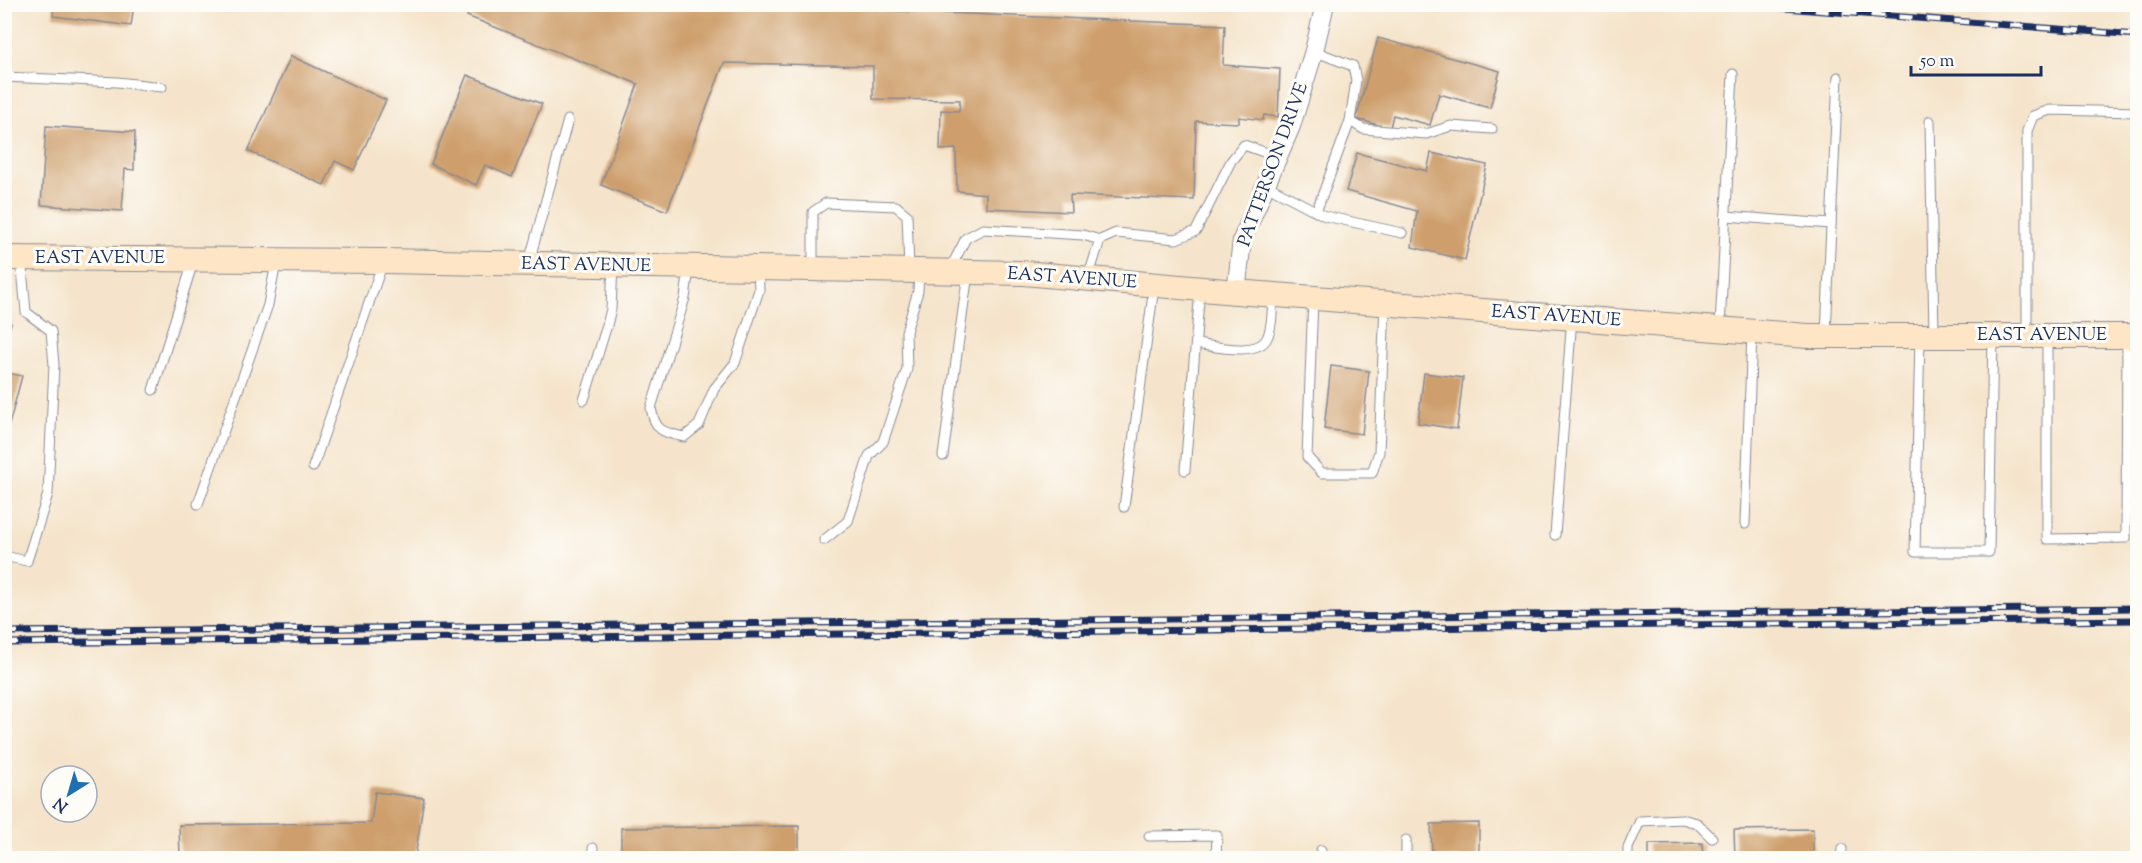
<svg xmlns="http://www.w3.org/2000/svg" width="2142" height="863" viewBox="0 0 2142 863" font-family="'Sorts Mill Goudy',serif">
  <rect width="100%" height="100%" fill="#fdfcf7"/>
  <filter id="ink" filterUnits="userSpaceOnUse"><feTurbulence type="fractalNoise" baseFrequency=".0167" numOctaves="2"/><feDisplacementMap in="SourceGraphic" scale="12" xChannelSelector="R" yChannelSelector="G"/><feConvolveMatrix kernelMatrix="1 2 1 2 8 2 1 2 1" color-interpolation-filters="sRGB"/></filter>
  <filter id="wash" filterUnits="userSpaceOnUse"><feTurbulence type="fractalNoise" baseFrequency=".008" numOctaves="4" result="noise"/><feDisplacementMap in="SourceGraphic" scale="24" xChannelSelector="R" yChannelSelector="G"/><feGaussianBlur stdDeviation="1.35" result="paint"/><feColorMatrix in="noise" values="0 0 0 0 0 0 0 0 0 0 0 0 0 0 0 0 0 1.4 0 .05"/><feComposite in="paint" operator="in"/></filter>
  <g filter="url(#wash)">
    <rect width="100%" height="100%" fill="#f5e4cb"/>
    <g id="blocks">
      <g fill="#ce9f6c">
        <path d="M54,4H134L131,26L53,16Z"/>
        <path d="M472,4H663L667,6L668,4H876V10L1225,25L1223,65L1280,69L1278,117L1264,115L1263,120L1239,117V123L1196,121L1194,200L1070,195L1071,212L986,208V194L957,191L956,149L940,150L941,110L959,111L960,100L873,99V66L724,63L667,211L601,185L638,84L467,16Z"/>
        <path d="M1378,38L1500,71L1490,108L1439,94L1430,125L1393,115L1390,128L1356,119Z"/>
        <path d="M291,56L386,100L354,170L335,161L324,185L248,151Z"/>
        <path d="M467,75L542,104L512,177L485,165L476,185L431,164Z"/>
        <path d="M46,126L135,132L134,170L125,169L122,211L41,205Z"/>
        <path d="M1357,153L1427,171L1431,153L1487,165L1465,260L1412,247L1417,211L1346,191Z"/>
        <path d="M4,322L11,323L5,344H4Z"/>
        <path d="M1331,366L1369,371L1362,434L1324,429Z"/>
        <path d="M4,372L22,376L5,440L4,439Z"/>
        <path d="M1424,373L1463,378L1457,429L1418,423Z"/>
        <path d="M375,792L424,798L415,858H180L179,825L371,823Z"/>
        <path d="M1479,823V858H1432L1431,824Z"/>
        <path d="M799,826V858H621V828Z"/>
        <path d="M1813,829V858H1735L1734,830Z"/>
        <path d="M1702,843L1703,858H1649V844Z"/>
      </g>
    </g>
  </g>
  <g filter="url(#ink)">
    <use href="#blocks" fill-opacity="0" stroke="#888a94" stroke-width="1.5"/>
    <g fill="none" stroke-linecap="round" stroke-linejoin="round">
      <defs>
        <g id="lane">
          <path d="M1314,51L1353,66L1356,80L1350,121L1363,129L1426,134L1451,126L1492,129"/>
          <path d="M4,77L117,82L162,87"/>
          <path d="M1930,121L1934,334"/>
          <path d="M1266,185L1325,216L1402,233"/>
          <path d="M1316,212L1350,121"/>
          <path d="M1726,216L1831,224"/>
          <path d="M529,262L568,120"/>
          <path d="M689,268L685,298L651,408C655,431 662,432 684,437L699,425L714,389L735,363L759,290L758,269"/>
          <path d="M813,269V212L826,203L896,206L907,215L909,269"/>
          <path d="M949,271L966,238L983,229L1083,235L1100,240"/>
          <path d="M1088,278L1100,240L1116,233L1176,239L1196,231L1231,161L1244,145L1278,157"/>
          <path d="M1313,298L1307,457L1322,473H1372L1379,452L1385,304"/>
          <path d="M1720,327L1733,74"/>
          <path d="M1826,334L1838,77"/>
          <path d="M2027,334V131L2033,116L2050,110L2138,112"/>
          <path d="M1920,337L1915,552H1989L1993,336"/>
          <path d="M2047,338V539L2126,538L2127,336"/>
          <path d="M1196,344C1213,346 1258,357 1267,338C1273,326 1272,308 1273,295"/>
          <path d="M153,390L193,262"/>
          <path d="M584,400L607,325L611,309L613,266"/>
          <path d="M943,456L968,273"/>
          <path d="M313,467L383,262"/>
          <path d="M1185,470L1200,289"/>
          <path d="M198,504L268,305L276,263"/>
          <path d="M1124,507L1154,287"/>
          <path d="M1745,524L1752,332"/>
          <path d="M1555,535L1572,318"/>
          <path d="M824,540L848,521L869,456L883,442L907,369L906,332L918,291L919,272"/>
          <path d="M4,556L27,561L48,494L54,365L51,331L26,312L21,258"/>
          <path d="M1149,836L1217,835L1216,858"/>
          <path d="M1406,840V858"/>
          <path d="M1321,850V858"/>
          <path d="M593,858V848"/>
          <path d="M1628,858V848L1640,821L1682,819L1697,823L1712,838"/>
          <path d="M1841,858L1842,849"/>
        </g>
        <path id="street" d="M1236,292L1242,240L1291,126L1314,51L1325,4"/>
        <path id="secondary" d="M4,258L383,261L1024,273L1236,292L1808,336H2138"/>
      </defs>
      <use href="#lane" stroke="#888a94" stroke-width="11"/>
      <use href="#street" stroke="#888a94" stroke-width="20"/>
      <use href="#secondary" stroke="#888a94" stroke-width="26"/>
      <use href="#lane" stroke="#fff" stroke-width="9"/>
      <use href="#street" stroke="#fff" stroke-width="18"/>
      <use href="#secondary" stroke="#fde5c5" stroke-width="24"/>
      <defs>
        <g id="rail">
          <path d="M1731,4L2138,35"/>
          <path d="M4,632L2138,608"/>
          <path d="M4,643L2138,620"/>
        </g>
      </defs>
      <use href="#rail" stroke="#1b2f5e" stroke-width="7"/>
      <use href="#rail" stroke="#fdfcf7" stroke-width="4.5" stroke-dasharray="14" stroke-linecap="butt"/>
    </g>
  </g>
  <g text-anchor="middle" dominant-baseline="central" stroke-width="6" stroke-linejoin="round" paint-order="stroke">
    <g font-size="18" fill="#1b2f5e" stroke="#fdfcf7">
      <text transform="translate(1274 165) rotate(-70)">PATTERSON DRIVE</text>
      <text x="100" y="259">EAST AVENUE</text>
      <text transform="translate(586 266) rotate(1)">EAST AVENUE</text>
      <text transform="translate(1072 279) rotate(4)">EAST AVENUE</text>
      <text transform="translate(1556 317) rotate(4)">EAST AVENUE</text>
      <text x="2042" y="336">EAST AVENUE</text>
    </g>
  </g>
  <rect width="2142" height="863" fill="none" stroke="#fdfcf7" stroke-width="24"/>
  <g transform="translate(69 794) rotate(217)"><circle r="28" fill="#fdfcf7" stroke="#a3aaba" stroke-width="1.5"/>
  <path d="M0-4.5L10 22L0 15L-10 22Z" fill="#1f6fb2"/>
  <text y="-9" font-size="16" font-weight="bold" text-anchor="middle" fill="#1b2f5e">N</text>
  </g>
  <path d="M1911 66v9h130v-9" fill="none" stroke="#1b2f5e" stroke-width="3"/>
  <text x="1920" y="66" font-size="18" fill="#1b2f5e" stroke="#fdfcf7" stroke-width="4.5" paint-order="stroke">50 m</text>
</svg>
